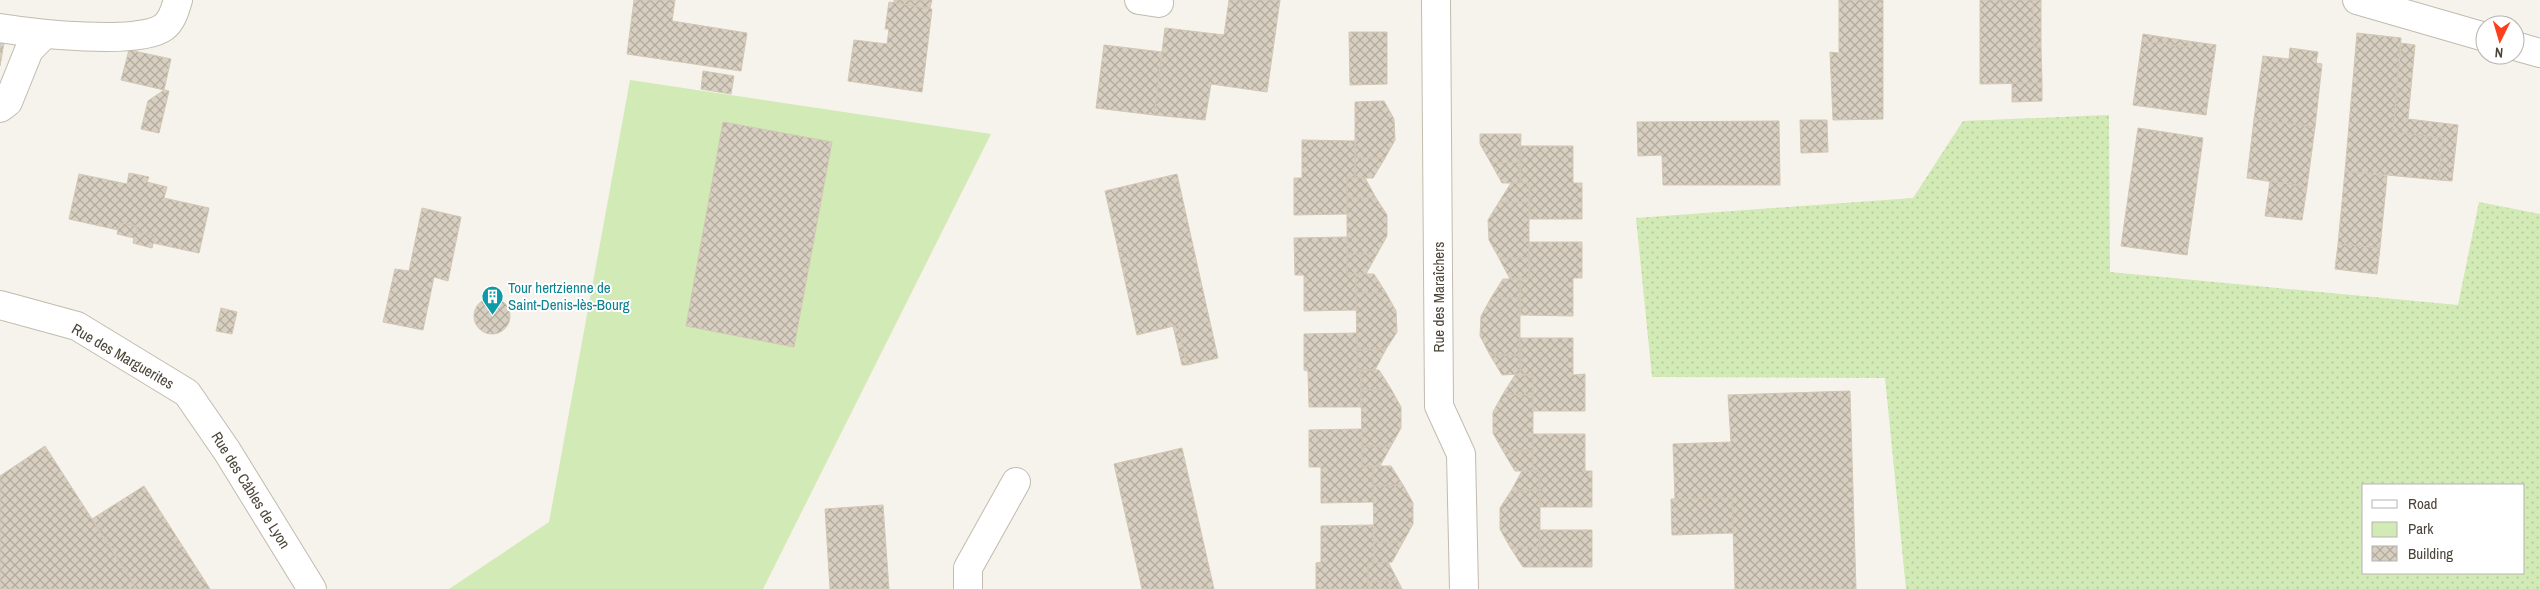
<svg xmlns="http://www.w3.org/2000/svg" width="2540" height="589" viewBox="0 0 2540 589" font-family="'Archivo Narrow',sans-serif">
  <defs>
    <pattern id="grass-dots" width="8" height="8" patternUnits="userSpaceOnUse" patternTransform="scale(1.25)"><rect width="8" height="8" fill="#d2eab5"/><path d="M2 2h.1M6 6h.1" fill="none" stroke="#b6ca9c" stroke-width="1.8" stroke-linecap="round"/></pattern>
    <pattern id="building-cross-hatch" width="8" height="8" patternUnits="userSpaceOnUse" patternTransform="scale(1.25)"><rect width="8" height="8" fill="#d8cfc1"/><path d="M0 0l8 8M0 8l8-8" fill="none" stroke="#b1aa9e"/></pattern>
  </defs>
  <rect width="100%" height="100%" fill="#f6f3ec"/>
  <path fill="url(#grass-dots)" fill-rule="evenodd" d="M2109,115L2110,272L2458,305L2479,202L2540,214V589H1906L1885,378L1652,377L1636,218L1913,198L1963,121ZM2364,485H2524V573H2364Z"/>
  <path fill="#d2eab5" d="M630,80L991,134L763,589H449L549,522Z"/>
  <g fill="url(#building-cross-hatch)" stroke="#d3c7b4">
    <path d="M634,0H675L672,21L747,33L741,71L627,54Z"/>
    <path d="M894,0H932L930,8L894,3Z"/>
    <path d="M1229,0H1280L1267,92L1211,84L1205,120L1154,115L1165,28L1224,35Z"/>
    <path d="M1839,0H1883V119L1833,120L1830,52L1839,53Z"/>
    <path d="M1980,0H2033L2034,47H2041L2042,83L1980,84Z"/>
    <path d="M2033,0H2041V47H2034Z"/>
    <path d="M889,2L932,9L922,92L848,81L854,40L887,44L889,29H885Z"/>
    <path d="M1349,32H1387V84L1350,85Z"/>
    <path d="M2357,33L2401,38L2393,132L2443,138L2439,180L2345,171Z"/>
    <path d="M2143,34L2188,41L2187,47L2142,41Z"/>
    <path d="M0,36L5,37L0,66Z"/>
    <path d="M2142,41L2187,47L2188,41L2216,45L2206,115L2133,105Z"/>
    <path d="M2401,43L2415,45L2408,119L2458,125L2452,181L2439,180L2443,138L2393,132Z"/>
    <path d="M1104,45L1162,52L1154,115L1096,108Z"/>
    <path d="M2290,48L2318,52L2316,63L2322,64L2315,127L2254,119L2263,56L2289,59Z"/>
    <path d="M129,50L171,59L164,90L121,80Z"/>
    <path d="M703,71L734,76L731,94L701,89Z"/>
    <path d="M2012,83H2042V101L2012,102Z"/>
    <path d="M164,90L169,91L159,133L141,129L148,101Z"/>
    <path d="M1384,101L1394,119L1395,140L1385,158H1355V102Z"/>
    <path d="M2254,119L2315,127L2307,187L2247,178Z"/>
    <path d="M1800,120H1827L1828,152L1801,153Z"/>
    <path d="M1779,121L1780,185H1663L1662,155L1638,156L1637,122Z"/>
    <path d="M723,122L832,142L794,347L686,326Z"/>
    <path d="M2138,128L2203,138L2187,255L2121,246Z"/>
    <path d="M1480,134H1521L1520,162L1491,163L1480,144Z"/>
    <path d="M1302,140L1355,141V178H1347V214L1294,215V178H1302Z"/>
    <path d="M1520,146H1573V183H1582V219H1529V183H1520Z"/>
    <path d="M1355,158H1385L1373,178H1355Z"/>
    <path d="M1520,162V183H1502L1491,163Z"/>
    <path d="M2345,171L2387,176L2380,248L2338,244Z"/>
    <path d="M129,173L149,177L147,182L167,187L164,198L209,208L199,253L153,243L155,236L136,232L137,226L120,223L118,230L69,219L79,174L127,184Z"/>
    <path d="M1177,174L1218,358L1187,365L1178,325L1137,335L1124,276L1131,253L1118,249L1105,191Z"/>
    <path d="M1347,178H1365L1376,198H1347Z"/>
    <path d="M2270,181L2307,187L2302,220L2265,216Z"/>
    <path d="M1511,183H1529V202H1499Z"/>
    <path d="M1347,198H1376L1387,215V236L1377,254H1347Z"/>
    <path d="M1499,202H1529V258H1499L1489,240L1488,220Z"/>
    <path d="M422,208L461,217L448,281L434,277L423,330L383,322L395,269L409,271Z"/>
    <path d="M120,223L137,226L136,232L155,236L152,248L133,243L134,238L117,234Z"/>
    <path d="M1347,237V274H1356L1357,310L1304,311V275H1295L1294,238Z"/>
    <path d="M1529,242H1582V278H1573V316L1520,315V279L1529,278Z"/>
    <path d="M2338,244L2380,248L2377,274L2335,269Z"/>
    <path d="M1118,249L1131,253L1124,276Z"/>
    <path d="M1347,254H1377L1366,274H1347Z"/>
    <path d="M1499,258H1529V278L1510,279Z"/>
    <path d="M1356,274H1374L1386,293H1356Z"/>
    <path d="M1503,279H1520V298H1491Z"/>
    <path d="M1356,293H1386L1396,311L1397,332L1386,349L1357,350Z"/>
    <circle cx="492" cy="316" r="18"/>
    <path d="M1491,298H1520V355H1490L1480,336L1481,316Z"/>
    <path d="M221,308L237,312L232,334L216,331Z"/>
    <path d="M1178,325L1187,365H1182L1173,326Z"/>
    <path d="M1357,333V370H1361V407H1309L1308,371L1304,370V334Z"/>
    <path d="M1520,338H1573V375L1585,374V411H1533V375L1520,374Z"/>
    <path d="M1386,349L1375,370H1357V350Z"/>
    <path d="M1490,355H1520V374L1502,375Z"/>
    <path d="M1361,370H1379L1391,389L1361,390Z"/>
    <path d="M1515,375H1533V395L1503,394Z"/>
    <path d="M1391,389L1401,407V428L1391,446H1362L1361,390Z"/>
    <path d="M1850,391L1856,589H1735L1732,498L1675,499L1673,444L1731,442L1728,395Z"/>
    <path d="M1503,394L1533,395V451H1503L1493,433V412Z"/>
    <path d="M1362,429V466H1373L1374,502L1321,503V467H1309V430Z"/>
    <path d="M1533,434H1585V471H1592V507H1540L1539,471H1533Z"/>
    <path d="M45,446L92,519L137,589H0V476Z"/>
    <path d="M1362,446H1391L1380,466H1362Z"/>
    <path d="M1182,448L1214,589H1142L1114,464Z"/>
    <path d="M1503,451H1533V471H1515Z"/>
    <path d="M1373,466H1391L1403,485L1373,486Z"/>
    <path d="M1522,471H1539L1540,490L1511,491Z"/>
    <path d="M1403,485L1413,503V524L1403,542H1374L1373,486Z"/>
    <path d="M144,486L210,589H137L92,519Z"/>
    <path d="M1540,490V547H1510L1500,529V508L1511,491Z"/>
    <path d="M1732,498L1733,533L1672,535L1671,499Z"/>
    <path d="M883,505L889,589H830L825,509Z"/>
    <path d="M1373,525L1374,563H1368L1369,589H1316V563L1321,562V526Z"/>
    <path d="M1539,530H1592V567H1540Z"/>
    <path d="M1374,542H1403L1392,562L1374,563Z"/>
    <path d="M1510,547H1540V567H1523Z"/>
    <path d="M1388,562L1398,581L1368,582V563Z"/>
    <path d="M1398,581L1402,589H1369L1368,582Z"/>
  </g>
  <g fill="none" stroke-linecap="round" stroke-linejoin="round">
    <defs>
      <g id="minor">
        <path d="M1139,0L1159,3"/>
        <path d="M1436,0L1439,406L1461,454L1464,589"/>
        <path d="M2357,0L2485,37"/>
        <path d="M0,28C32,33 139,46 164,27C172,21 175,10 178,0"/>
        <path d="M2515,46L2540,53"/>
        <path d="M0,108L8,102L29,50L44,35"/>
        <path d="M0,305L77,326L187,393L227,451L312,589"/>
        <path d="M968,589V568L1016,482"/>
      </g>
    </defs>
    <use href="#minor" stroke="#c2bbae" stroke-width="30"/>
    <use href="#minor" stroke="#fff" stroke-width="28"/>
  </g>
  <defs>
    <symbol id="building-pin" viewBox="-11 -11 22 30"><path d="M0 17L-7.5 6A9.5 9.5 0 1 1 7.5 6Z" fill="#0f9aa8" stroke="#fff"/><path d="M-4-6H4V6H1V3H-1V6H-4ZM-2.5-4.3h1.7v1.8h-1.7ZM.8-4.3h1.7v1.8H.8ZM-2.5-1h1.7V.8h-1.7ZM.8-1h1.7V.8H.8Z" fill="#fff"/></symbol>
  </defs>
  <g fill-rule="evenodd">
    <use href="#building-pin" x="480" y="284" width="25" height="34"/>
  </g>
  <g text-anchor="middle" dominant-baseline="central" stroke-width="4" stroke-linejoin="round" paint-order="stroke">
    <g font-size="15" fill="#0d838f" stroke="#fff" text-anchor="start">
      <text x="508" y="287">Tour hertzienne de<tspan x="508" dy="17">Saint-Denis-lès-Bourg</tspan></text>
    </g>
    <g font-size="15" fill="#4b4439" stroke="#fff">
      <text transform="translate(1438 297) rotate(-90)">Rue des Maraîchers</text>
      <text transform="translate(123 356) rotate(30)">Rue des Marguerites</text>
      <text transform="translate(251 490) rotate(58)">Rue des Câbles de Lyon</text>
    </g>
  </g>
  <rect x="2362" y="484" width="162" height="90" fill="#ffffff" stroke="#b7b4b0"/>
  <rect x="2372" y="500" width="25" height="8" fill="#ffffff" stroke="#b7b4b0"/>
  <text x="2408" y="509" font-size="15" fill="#4b4439">Road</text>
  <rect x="2372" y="522" width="25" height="15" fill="#d2eab5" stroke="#b7b4b0"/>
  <text x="2408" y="534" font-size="15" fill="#4b4439">Park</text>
  <rect x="2372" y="546" width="25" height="15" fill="url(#building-cross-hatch)" stroke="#b7b4b0"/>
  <text x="2408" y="559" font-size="15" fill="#4b4439">Building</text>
  <g transform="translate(2500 40) rotate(185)"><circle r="24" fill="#ffffff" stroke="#b7b4b0"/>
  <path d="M0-4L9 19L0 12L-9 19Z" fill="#fc3f1d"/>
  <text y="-8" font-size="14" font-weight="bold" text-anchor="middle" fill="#4b4439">N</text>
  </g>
</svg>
